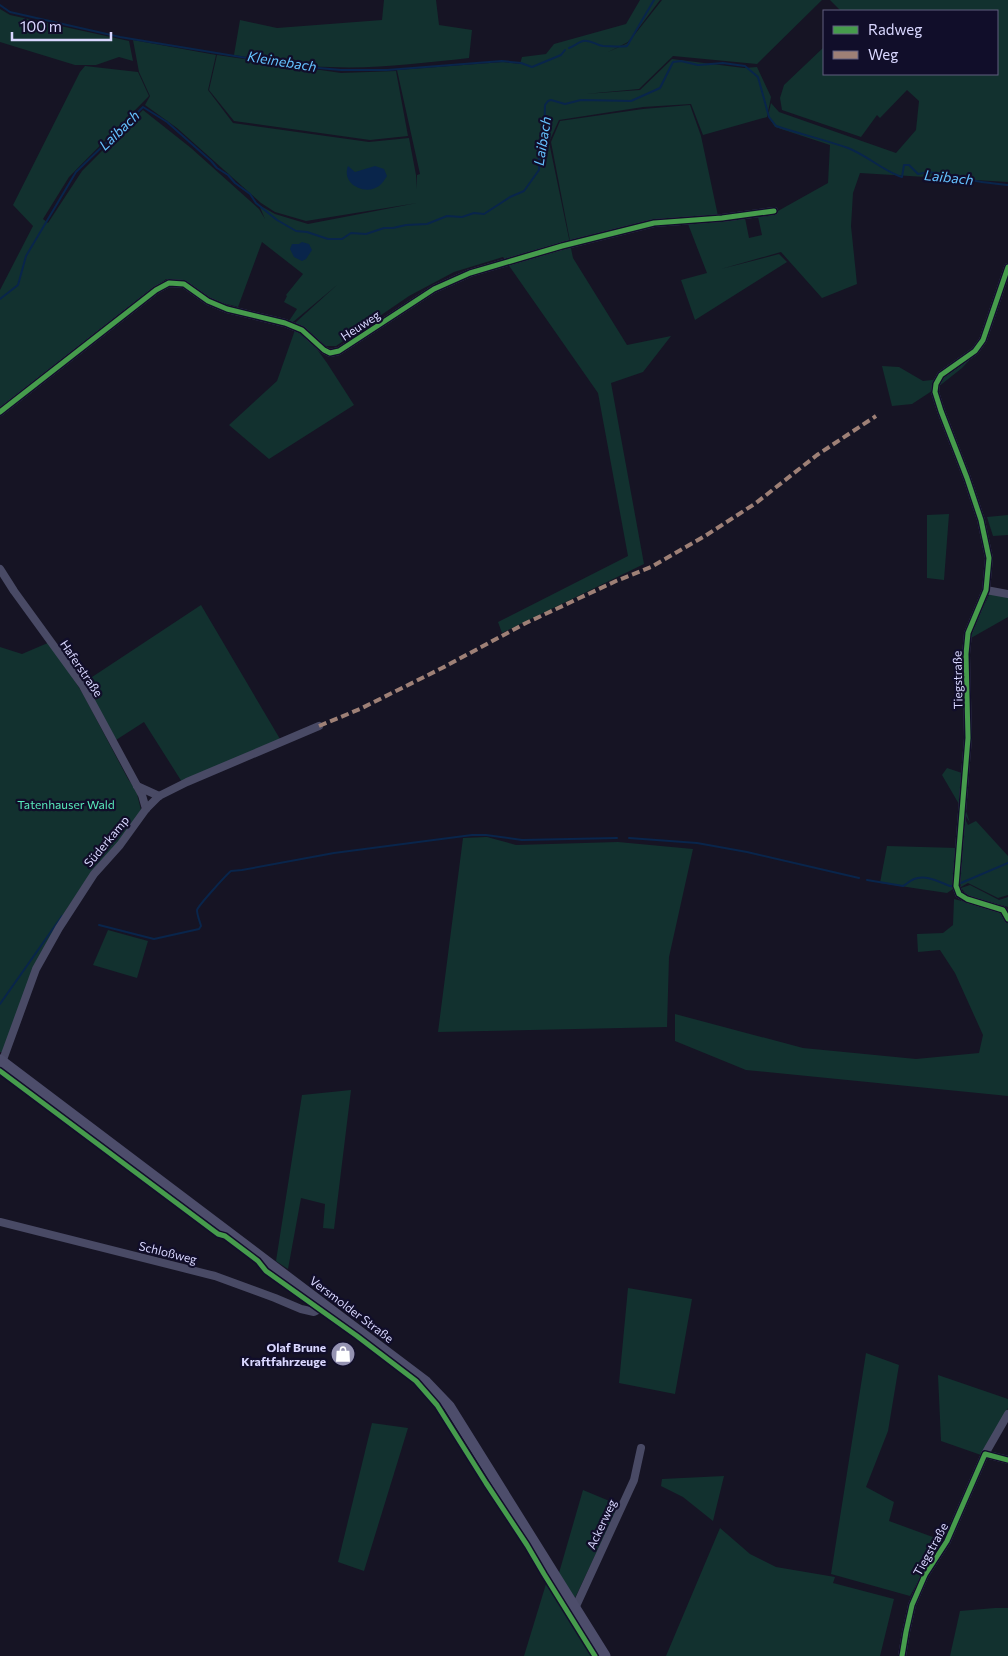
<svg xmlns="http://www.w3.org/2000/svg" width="1008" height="1656" viewBox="0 0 1008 1656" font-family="Commissioner,sans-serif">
  <rect width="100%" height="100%" fill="#161424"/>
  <g fill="#12312f">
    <path d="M384,0H436L439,25L472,30L469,58C422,63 377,69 330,67C298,67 266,60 234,55L240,20L277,28L382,20Z"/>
    <path d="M640,0H660L628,42L608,52L628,43L662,0H822L757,64L673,56L639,89L585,94L640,90L672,59L744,68L757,67L771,97L767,117L703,135L691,104L643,107L559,120L549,142L573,258L627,345L671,336L643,372L611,383L644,564L502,633L498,622L628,556L598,393L503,257L454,272L409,296L336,346H326L295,323L337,285L293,322L289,321L297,309L284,302L287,296L286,295L303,274L262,242L238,307C229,304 218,303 210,299C196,291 184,278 166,279L0,409V290L33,226L13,205L80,72L85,66L138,72L149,96L69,177L43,219L48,223L82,171L143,110L191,148L259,209L265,219L259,205L275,214L308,224L417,203L306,221L275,212L261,203L177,128L145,105L150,96L139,72L133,40L216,55L208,90L233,123L369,142L409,138L416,175L417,189V175L420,174L397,70L503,62L520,64L522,57L546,54L554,44L626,24Z"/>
    <path d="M830,0H1008V182L860,173L853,193L851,226L857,284L822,298L781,252L721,269L779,254L787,262L695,320L681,280L707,273L688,224L745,218L749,238L762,235L758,217L769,216L828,183L830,145L775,127L768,116L771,103L779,112L896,153L916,130L919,101L907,90L880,118L877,115L861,137L782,110L780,98L784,85L824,47V74H997V11H841Z"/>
    <path d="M0,9L10,15L129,41L133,61L119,57L96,65H75L0,42Z"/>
    <path d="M217,55L341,73L396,71L408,136L370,140L234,121L209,90Z"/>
    <path d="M690,105L701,136L718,216L570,241L551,142L560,121L643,109Z"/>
    <path d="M295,330L314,345L327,363L354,405L269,459L229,425L277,381Z"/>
    <path d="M975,354L962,368L938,387L912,404L892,406L882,366L899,367L923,381L941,379Z"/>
    <path d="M949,514L944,580L927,578V515Z"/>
    <path d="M1008,515V535L993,536L987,517Z"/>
    <path d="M990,593L1005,597H1008V617L971,638L973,628Z"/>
    <path d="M201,605L280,739L182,782L144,722L116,740L83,683Z"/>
    <path d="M50,642L83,694L128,779L136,790L141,810L118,845L92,871L68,907L34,968L3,1052H0V647L22,654Z"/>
    <path d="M947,768L962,773L960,797L966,811L970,823L942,775Z"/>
    <path d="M964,817L968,825L976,821L1008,856V895L998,898L968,883L961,887L959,876Z"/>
    <path d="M487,837L516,845L618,842L693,849L669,957L667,1027L438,1032L463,838Z"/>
    <path d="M887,846L957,848L953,889L947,893L880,883Z"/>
    <path d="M970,885L999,900L1008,897V907L968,896L961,888Z"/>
    <path d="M954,899L1002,911L1008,924V1096L746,1070L675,1041V1014L803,1048L916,1059L979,1053L983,1035L955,973L940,950L918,952L917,934L943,933L953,925Z"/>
    <path d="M108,930L148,941L137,978L93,965Z"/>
    <path d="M351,1090L334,1229L323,1228L325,1204L301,1198L288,1269L276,1261L302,1095Z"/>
    <path d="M628,1288L692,1299L675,1394L619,1383Z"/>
    <path d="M866,1353L899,1365L888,1431L866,1487L894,1502L889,1521L941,1540L910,1596L831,1574Z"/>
    <path d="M938,1375L1008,1399V1408L981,1455L941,1441Z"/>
    <path d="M372,1423L408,1428L364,1571L338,1562Z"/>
    <path d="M724,1476L713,1521L683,1497L661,1486L662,1479Z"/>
    <path d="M583,1490L619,1505L575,1598L559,1573Z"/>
    <path d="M720,1528L750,1554L776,1567L835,1577L833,1583L894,1599L880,1656H666Z"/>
    <path d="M546,1584L593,1656H524Z"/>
    <path d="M995,1608H1008V1656H950L960,1611Z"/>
  </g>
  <g fill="#09254b">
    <path d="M348,166L355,172L375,166L384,169L387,176C385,179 382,184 379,186C365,196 341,184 348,166Z"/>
    <path d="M302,242L309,244L312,250L306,259L302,261L294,257L290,249L292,244H299Z"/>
  </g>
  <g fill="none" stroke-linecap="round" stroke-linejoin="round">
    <g stroke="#09254b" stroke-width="2">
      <path d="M0,5L10,12L120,37L296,66L341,70H387L502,61L521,63L532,67L561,55L565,50"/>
      <path d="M569,48C574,46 579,42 583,41C590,39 596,45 603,46C609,46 623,47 627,46L654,0"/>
      <path d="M0,299L18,285L26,256L76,172L143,107L167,122L211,161L217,168L228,175L235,183L250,194L256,203L277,220L296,231L307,232L328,239H342L351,233L366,234L384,228H393L406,225L427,224L447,216L462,217L474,213L484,214L510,197L524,191L539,170V155L544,141L545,105L548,101L551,100L565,104L581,100L631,101L660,88L673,62L681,61L698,65L723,63L745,66L758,77L769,117L776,126C800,134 825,140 848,148C866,155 881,169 899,176L902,177L904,165H909L918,174C938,169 957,178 976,181C987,183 998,184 1008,185"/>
      <path d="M629,838L697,843L747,852L859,878"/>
      <path d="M867,880L903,886C907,884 909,881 914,879C926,874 939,882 950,886H953"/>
      <path d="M961,883L1008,863"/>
      <path d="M99,925L154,939L199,929L201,926C200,922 197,915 197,910C198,906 226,875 231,871L242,870L334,853L472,835H486L522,840L617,838"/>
      <path d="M0,1004L62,916"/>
    </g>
    <g stroke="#494a65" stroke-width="8">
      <path d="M1008,267L983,340L975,351L941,375L936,384L935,392L941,411L967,478L981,520L989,558L986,590L968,633L966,654L968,738L956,886L959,894L967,899L1003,910L1008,919"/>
      <path d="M0,412L156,290L169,283L184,284L208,301L227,309L285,323L302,330L324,350L330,353L339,351L434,289L470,273L562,246L654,223L722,218L774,211"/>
      <path d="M0,569L14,591L83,686L142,795L146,809"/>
      <path d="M986,590L1008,594"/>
      <path d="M137,786L159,796"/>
      <path d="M0,1068L36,969L59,928L94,874L120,845L146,809L159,796L187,782L319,726"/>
      <path d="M0,1222L215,1276L275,1298L301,1309L314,1312L326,1306"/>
      <path d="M985,1454L1008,1460"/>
      <path d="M574,1606L577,1604L634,1480L641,1448"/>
      <path d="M902,1656L906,1632L912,1605L925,1575L947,1541L985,1454L1008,1414"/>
    </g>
    <path stroke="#4d4d6b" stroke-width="11" d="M0,1060L426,1382L449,1406L605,1656"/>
    <path stroke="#9e8076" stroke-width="4" stroke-dasharray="8 4" stroke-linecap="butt" d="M319,726L360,709L442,668L526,623L616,581L651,567L705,536L756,503L817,455L876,416"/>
    <defs>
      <g id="cycleway">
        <path d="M1008,267L983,340L975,351L941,375L936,384L935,392L941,411L967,478L981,520L989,558L986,590L968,633L966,654L968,738L956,886L959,894L967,899L1003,910L1008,919"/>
        <path d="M0,412L156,290L169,283L184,284L208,301L227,309L285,323L302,330L324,350L330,353L339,351L434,289L470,273L562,246L654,223L722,218L774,211"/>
        <path d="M0,1071L218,1234L225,1236L258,1261L266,1271L357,1336L416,1381L437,1405L486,1483L527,1545L544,1574L595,1656"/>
        <path d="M902,1656L906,1632L912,1605L925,1575L947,1541L985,1454L1008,1460"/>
      </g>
    </defs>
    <use href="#cycleway" stroke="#110e2a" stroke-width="8"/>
    <use href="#cycleway" stroke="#469c4c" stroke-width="5"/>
  </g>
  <defs>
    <symbol id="shop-disc" viewBox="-11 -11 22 22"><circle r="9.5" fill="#9593b2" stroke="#110e2a"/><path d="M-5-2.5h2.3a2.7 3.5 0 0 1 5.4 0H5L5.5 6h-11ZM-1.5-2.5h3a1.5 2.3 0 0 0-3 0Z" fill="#fff"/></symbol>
  </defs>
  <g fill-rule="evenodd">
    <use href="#shop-disc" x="329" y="1340" width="28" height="28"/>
  </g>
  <g text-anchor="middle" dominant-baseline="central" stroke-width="4.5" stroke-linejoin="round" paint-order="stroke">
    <g font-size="12" fill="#d9d7ff" stroke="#110e2a">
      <text transform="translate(360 325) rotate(-33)">Heuweg</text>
      <text transform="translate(82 668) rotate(56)">Haferstraße</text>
      <text transform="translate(957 680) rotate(-91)">Tiegstraße</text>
      <text transform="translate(106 841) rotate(-50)">Süderkamp</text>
      <text transform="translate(168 1252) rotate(14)">Schloßweg</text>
      <text transform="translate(352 1309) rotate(37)">Versmolder Straße</text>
      <text transform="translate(601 1524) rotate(-65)">Ackerweg</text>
      <text transform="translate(930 1549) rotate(-61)">Tiegstraße</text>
    </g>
    <g font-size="12" fill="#59eabb" stroke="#110e2a">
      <text x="66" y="804">Tatenhauser Wald</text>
    </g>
    <g font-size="12" font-weight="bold" fill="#d9d7ff" stroke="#110e2a" text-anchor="end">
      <text x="326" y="1347">Olaf Brune<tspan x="326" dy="14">Kraftfahrzeuge</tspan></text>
    </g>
    <g font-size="14" font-style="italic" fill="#65c2ff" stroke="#110e2a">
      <text transform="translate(282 61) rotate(9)">Kleinebach</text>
      <text transform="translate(119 130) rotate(-44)">Laibach</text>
      <text transform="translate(542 141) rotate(-81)">Laibach</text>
      <text transform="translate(949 177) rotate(6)">Laibach</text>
    </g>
  </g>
  <rect x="823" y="10" width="175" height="65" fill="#110e2a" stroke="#615e7f"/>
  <rect x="833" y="26" width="25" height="8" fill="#469c4c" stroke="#615e7f"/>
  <text x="868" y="35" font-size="15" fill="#d9d7ff">Radweg</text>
  <rect x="833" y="51" width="25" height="8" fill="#9e8076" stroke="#615e7f"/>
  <text x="868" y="60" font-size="15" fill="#d9d7ff">Weg</text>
  <path d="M12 32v8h99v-8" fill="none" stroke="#d9d7ff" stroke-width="2.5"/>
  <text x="20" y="32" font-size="15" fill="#d9d7ff" stroke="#110e2a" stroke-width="4" paint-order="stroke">100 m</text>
</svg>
